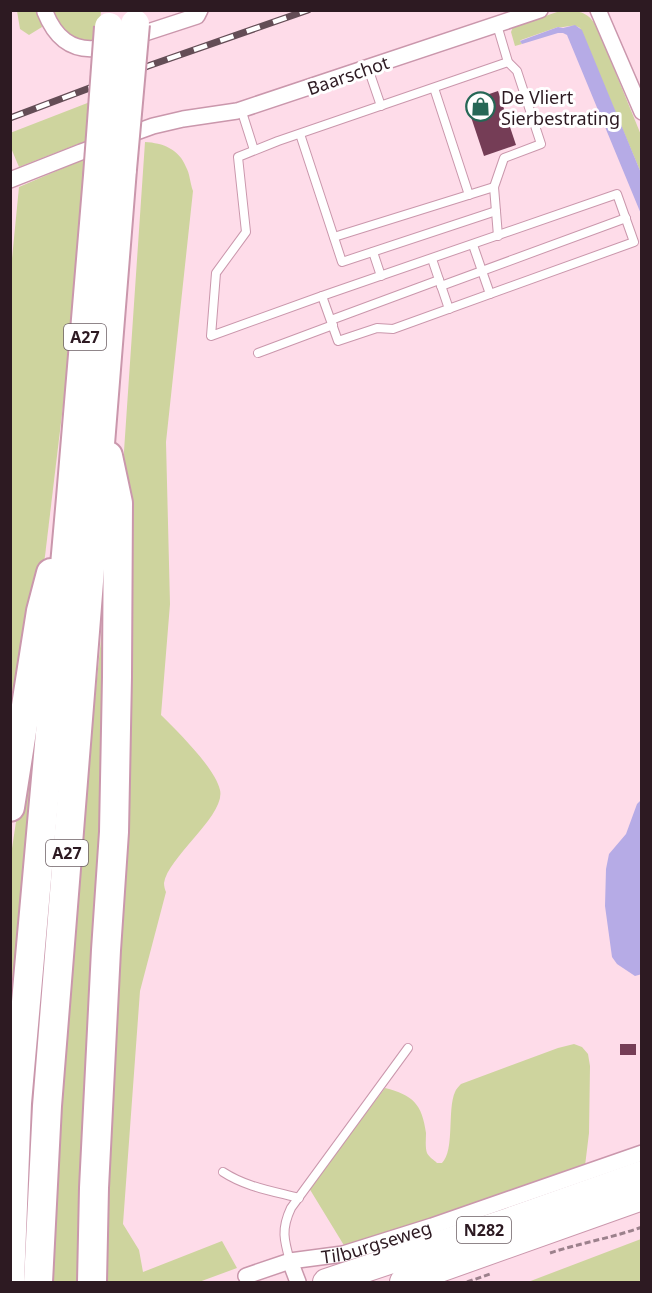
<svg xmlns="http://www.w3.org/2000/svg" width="652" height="1293" viewBox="0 0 652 1293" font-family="'Noto Sans',sans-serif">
  <rect width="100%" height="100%" fill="#fedce9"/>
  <g fill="#ced49e">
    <path d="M17,11H39L42,27L29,35L20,29Z"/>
    <path d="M51,11H101L98,48L93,50L72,36L51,15Z"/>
    <path d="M560,11C578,11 587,10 597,27L641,135V173L580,28C573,23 566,28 558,27L521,40L520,41L522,44L515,46L511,32L513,27Z"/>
    <path d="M90,102L91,139L19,167L11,148L10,133Z"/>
    <path d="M145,142C163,143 179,149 186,167C190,174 190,183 193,191L166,442L170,604L161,715C178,732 215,768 220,790C226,815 168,857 164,883C164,886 165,890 166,892L140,991L123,1224L139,1250L143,1272L222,1241L237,1268L199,1282H101L125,538L124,451Z"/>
    <path d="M89,157L71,339L45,556L11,763L10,279L19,187Z"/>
    <path d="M110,627L81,1282H50L51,1219L84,808L102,629Z"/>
    <path d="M48,632L11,1044V855L30,729Z"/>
    <path d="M574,1044L582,1047L588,1054L590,1066L589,1133L585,1166L398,1234L345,1247L309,1188L385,1088C413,1095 422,1104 426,1133C426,1139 425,1147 427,1153C429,1157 434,1160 437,1163H442C455,1150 447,1110 455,1092C456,1089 459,1086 461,1084L558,1048Z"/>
    <path d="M641,1239V1282H528Z"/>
  </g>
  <g fill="#b6abe6">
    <path d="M575,25L582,30L641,173V214L567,35L563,33H558L522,44L520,41L558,27L563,28Z"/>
    <path d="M641,800L642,974L635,976L617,964L612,957L605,906L606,869L609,854L626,834L637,804Z"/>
  </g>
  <g fill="#753d56">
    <path d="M498,91L516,145L484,156L466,102Z"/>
    <rect x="620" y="1044" width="16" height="11"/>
  </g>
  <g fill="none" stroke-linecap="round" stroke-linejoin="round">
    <defs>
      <g id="service">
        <path d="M497,25L508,62L517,71L541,144L504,158L494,187L498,236"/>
        <path d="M368,68L381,106"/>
        <path d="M434,88L469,195"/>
        <path d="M241,109L254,150"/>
        <path d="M300,134L342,262L496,211"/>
        <path d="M617,194L634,242L393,329L377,328L338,341L322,296Z"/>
        <path d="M334,237L494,187"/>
        <path d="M473,245L490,294"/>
        <path d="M373,252L381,276"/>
        <path d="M432,259L449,309"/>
        <path d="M441,286L626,218"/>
        <path d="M322,296L211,336L216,273L246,232L238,157L278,141L508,62"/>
        <path d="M331,320L439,280"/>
        <path d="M258,353L333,325"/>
        <path d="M223,1172C246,1187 272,1191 299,1198"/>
        <path d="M290,1261C284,1240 281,1229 291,1208L408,1048"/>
      </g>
      <g id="minor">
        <path d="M598,10L642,112"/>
        <path d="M45,12C55,37 71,52 99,48L197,16L200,10"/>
        <path d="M10,180L81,152L153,126L183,119L237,111L540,10"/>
        <path d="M290,1261L298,1282"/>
        <path id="s1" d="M246,1276L290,1261L343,1254L432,1226L642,1153"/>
      </g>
      <g id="primary">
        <path d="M326,1282L509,1221L642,1174"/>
        <path d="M403,1282L642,1197"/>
      </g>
      <g id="motorway">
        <path d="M10,807L41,611L51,573"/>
        <path d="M10,1282L17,1103L71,498L98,176"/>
        <path d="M38,1282L47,1106L122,169"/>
        <path d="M92,1282L94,1188L106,950L114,832L117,677L118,503L108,456"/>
      </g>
    </defs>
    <use href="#service" stroke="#ca97ac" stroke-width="10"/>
    <use href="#minor" stroke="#ca97ac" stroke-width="18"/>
    <use href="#primary" stroke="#ca97ac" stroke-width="28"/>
    <use href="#motorway" stroke="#ca97ac" stroke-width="32"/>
    <g stroke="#9c818c" stroke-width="3" stroke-dasharray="6 3" stroke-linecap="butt">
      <path d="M550,1253C580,1243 612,1238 642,1227"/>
      <path d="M467,1282L490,1274"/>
    </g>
    <use href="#service" stroke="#fff" stroke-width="8"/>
    <use href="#minor" stroke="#fff" stroke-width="15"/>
    <use href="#primary" stroke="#fff" stroke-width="26"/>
    <use href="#motorway" stroke="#fff" stroke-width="28"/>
    <defs>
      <path id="rail" d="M10,118L148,66L308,10"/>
    </defs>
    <use href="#rail" stroke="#644d56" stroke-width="7"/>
    <use href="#rail" stroke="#fff" stroke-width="4.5" stroke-dasharray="14" stroke-linecap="butt"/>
    <defs>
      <g id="motorway-bridge">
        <path d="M122,169L135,24"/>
        <path d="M98,176L109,27"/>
      </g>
    </defs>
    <use href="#motorway-bridge" stroke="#ca97ac" stroke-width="32" stroke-linecap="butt"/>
    <use href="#motorway-bridge" stroke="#fff" stroke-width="28"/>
  </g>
  <defs>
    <symbol id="shop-ring" viewBox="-11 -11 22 22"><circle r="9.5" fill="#fff" stroke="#266756" stroke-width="1.5"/><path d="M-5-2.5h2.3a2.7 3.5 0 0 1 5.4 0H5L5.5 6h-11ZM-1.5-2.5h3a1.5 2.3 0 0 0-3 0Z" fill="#266756"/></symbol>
  </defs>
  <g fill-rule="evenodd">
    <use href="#shop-ring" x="464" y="90" width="33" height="33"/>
  </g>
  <g text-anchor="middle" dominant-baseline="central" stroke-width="6" stroke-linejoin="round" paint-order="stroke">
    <g fill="#fff" stroke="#6c5f64" stroke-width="1.5">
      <rect x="64" y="324" width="42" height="26" rx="4.5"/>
      <rect x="46" y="840" width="42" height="26" rx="4.5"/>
      <rect x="457" y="1217" width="54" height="26" rx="4.5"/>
    </g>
    <g font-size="16" font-weight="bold" fill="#2d1a22">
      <text x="85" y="337">A27</text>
      <text x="67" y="853">A27</text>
      <text x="484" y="1230">N282</text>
    </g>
    <g font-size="18" fill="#2d1a22" stroke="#fff">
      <text transform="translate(348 75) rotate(-19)">Baarschot</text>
      <text stroke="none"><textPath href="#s1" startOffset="135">Tilburgseweg</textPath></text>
    </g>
    <g font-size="18" fill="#2d1a22" stroke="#fff" text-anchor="start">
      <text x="501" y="97">De Vliert<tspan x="501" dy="21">Sierbestrating</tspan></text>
    </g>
  </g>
  <rect width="652" height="1293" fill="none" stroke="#2d1a22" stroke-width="24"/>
</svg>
